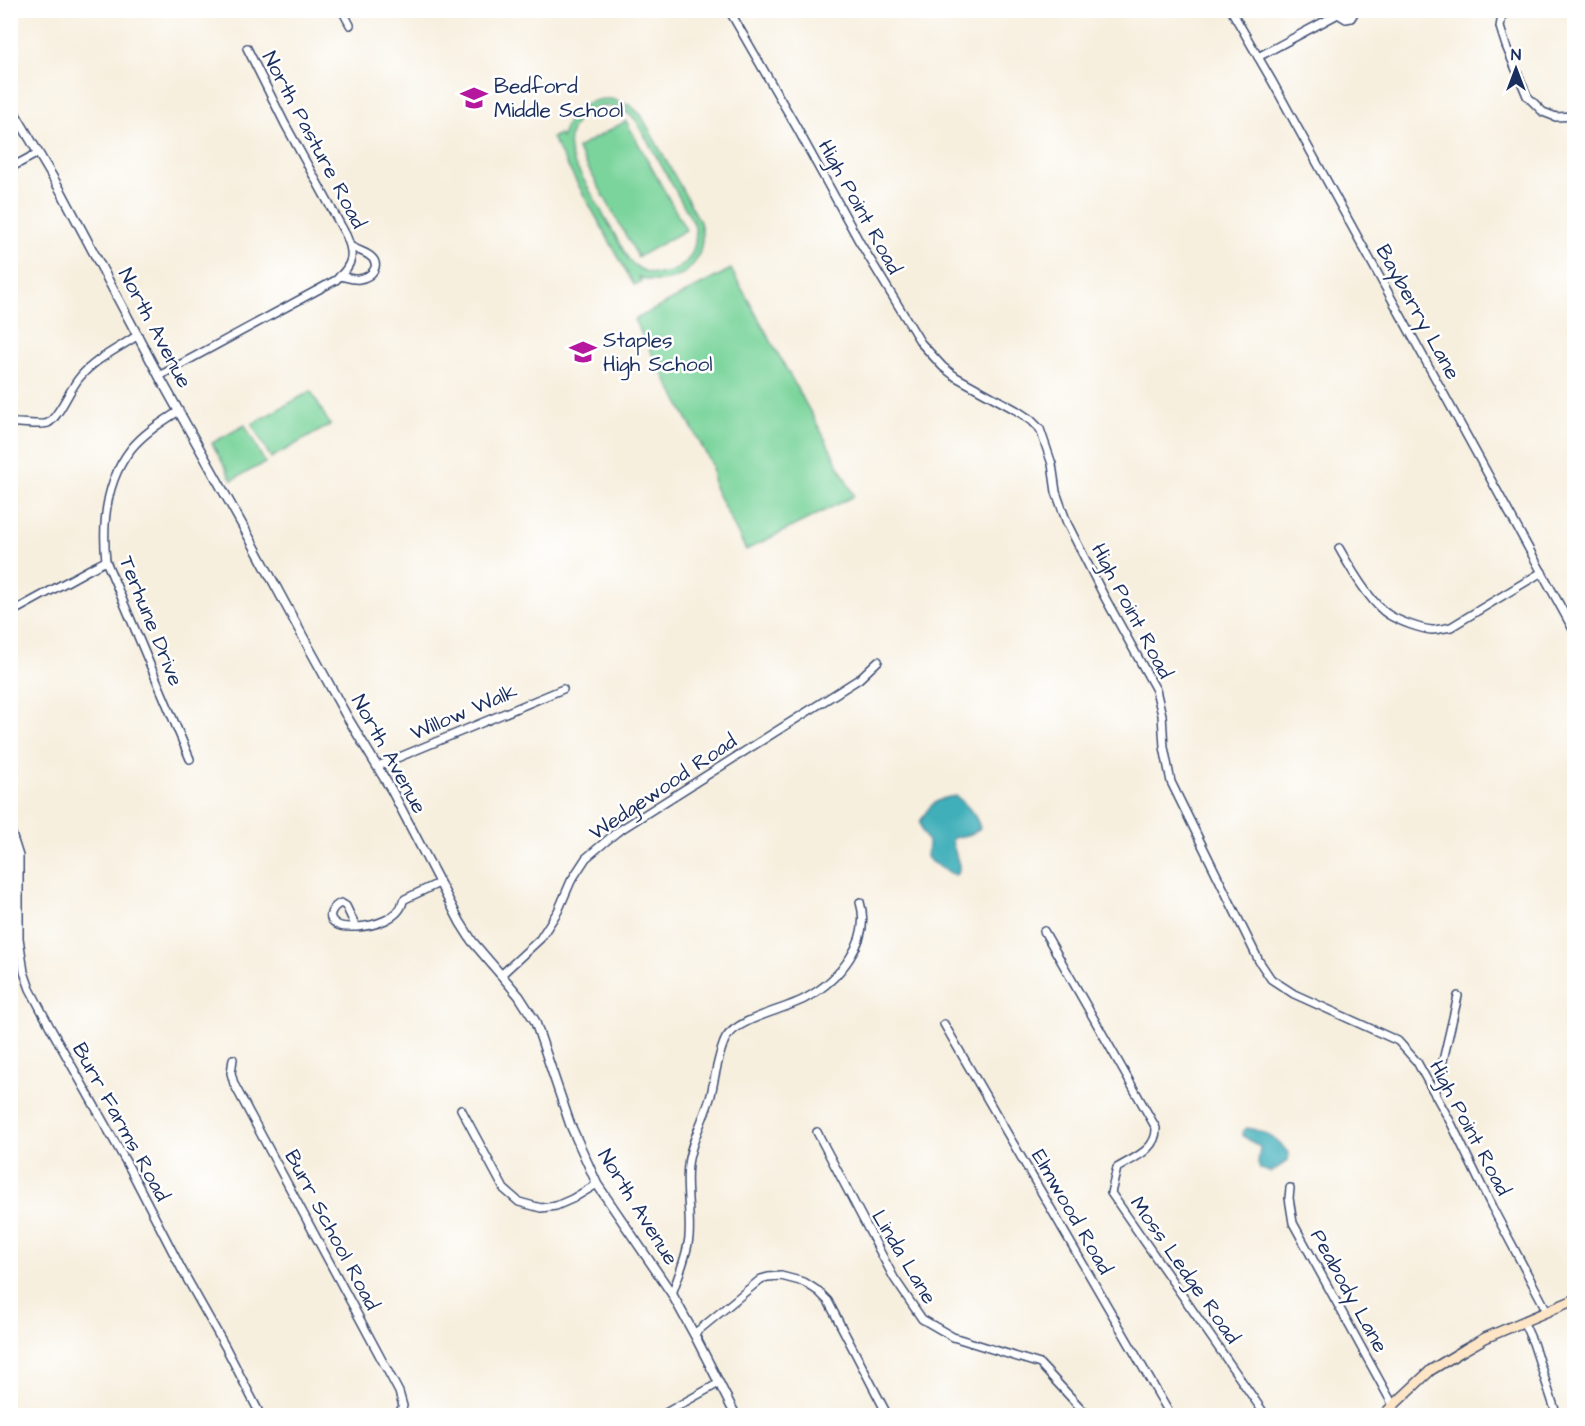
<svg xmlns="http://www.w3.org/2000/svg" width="1585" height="1426" viewBox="0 0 1585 1426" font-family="'Architects Daughter',sans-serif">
  <rect width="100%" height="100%" fill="#fff"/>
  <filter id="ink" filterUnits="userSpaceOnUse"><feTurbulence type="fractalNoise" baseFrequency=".0167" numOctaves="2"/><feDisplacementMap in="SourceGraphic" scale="12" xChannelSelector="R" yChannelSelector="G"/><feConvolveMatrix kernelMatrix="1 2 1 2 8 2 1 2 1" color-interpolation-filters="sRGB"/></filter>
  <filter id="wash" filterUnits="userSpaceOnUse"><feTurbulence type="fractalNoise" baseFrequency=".008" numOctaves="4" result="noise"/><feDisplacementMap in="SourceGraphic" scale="24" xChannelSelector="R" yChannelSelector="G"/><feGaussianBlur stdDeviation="1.35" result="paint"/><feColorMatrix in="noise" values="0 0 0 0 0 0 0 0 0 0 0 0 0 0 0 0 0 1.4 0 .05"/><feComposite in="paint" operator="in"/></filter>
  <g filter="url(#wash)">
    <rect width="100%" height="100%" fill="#f7efde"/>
    <g fill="#7ad49b" stroke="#4a827c" stroke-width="1.5" fill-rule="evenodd">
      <path d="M611,99L631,106L641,115L700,222C711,262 677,292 639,277L641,282L634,285L552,138L559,134L562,138C567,113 585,98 611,99ZM601,106C615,106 626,110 636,120L694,224C705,266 657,291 629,260L573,161C563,136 575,113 601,106Z"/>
      <path d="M626,121L686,230L638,257L577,148Z"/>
      <path d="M731,269L822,433L854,496L746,550L714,487L712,465L634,320Z"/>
      <path d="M311,391L330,425L271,458L252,424Z"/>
      <path d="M245,425L265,463L232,480L212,443Z"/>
    </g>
    <g fill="#3fafb9" stroke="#2d6f8c" stroke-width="1.5">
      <path d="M956,796C966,804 977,816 980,828L972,834L953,838L952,841L959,865V871L957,874L954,875L931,862L927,857L928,842L922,831L920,822C929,805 936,798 956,796Z"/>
      <path d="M1247,1128C1265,1131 1278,1139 1289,1154L1288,1161L1271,1172L1260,1169L1258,1163L1260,1147L1243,1136V1131Z"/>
    </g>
  </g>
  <g filter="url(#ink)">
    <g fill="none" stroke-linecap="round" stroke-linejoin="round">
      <defs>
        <g id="minor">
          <path d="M342,10L350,25"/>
          <path d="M729,10L797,128L859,241L921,343L943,367L956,377L1016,410L1031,420L1040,429L1052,464L1056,492L1067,523L1104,596L1156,690L1162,715L1164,747L1171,782L1259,961L1271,979L1294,994L1398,1041L1417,1062L1451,1123L1492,1207L1547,1311"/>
          <path d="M1231,10L1272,81L1574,631"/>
          <path d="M1503,10L1500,27L1506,46L1527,96L1543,112L1556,117L1574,116"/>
          <path d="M1338,14L1346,19L1351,18L1356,10"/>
          <path d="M1258,57L1338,14"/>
          <path d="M10,168L38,153"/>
          <path d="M340,276C346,277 353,280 359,279C372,277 382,265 370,256C365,252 357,250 352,247"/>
          <path d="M159,376L336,280C353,265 355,255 346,235L285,124L247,48"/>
          <path d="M179,411C162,422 144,433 131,449C106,481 102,522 106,561L190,759"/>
          <path d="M10,423C19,422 43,426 48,423C59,417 70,388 80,377C95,359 119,348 138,335"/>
          <path d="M1339,548C1349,566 1372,605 1389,615C1399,621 1420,629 1432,630C1438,630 1445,628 1451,627L1542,572"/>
          <path d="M10,613L92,568L106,561"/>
          <path d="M378,766L563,689"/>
          <path d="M10,828L19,856V938L24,972L30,989L50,1027L130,1169L182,1270L226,1348L261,1416"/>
          <path d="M356,927L346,906L341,903C334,906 325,916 335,923C340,928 349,927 356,927H357C373,926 400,919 403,901L405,899L439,883"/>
          <path d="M1044,931L1156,1128C1157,1150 1133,1158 1117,1168L1111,1193L1266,1416"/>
          <path d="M501,975L540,939L558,911L571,881L586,858L617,832L859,679L878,661"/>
          <path d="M944,1024L1171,1416"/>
          <path d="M233,1059L231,1073L234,1084L399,1392L403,1406L397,1416"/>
          <path d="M1435,1095L1458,996"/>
          <path d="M461,1109L504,1189L519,1202L541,1208L556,1206L572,1199L597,1184"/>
          <path d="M817,1132L894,1278L922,1319L953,1337L1040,1364L1088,1416"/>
          <path d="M1290,1188L1289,1198L1293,1223L1393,1405"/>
          <path d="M672,1294C678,1276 687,1257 689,1237C691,1213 685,1189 688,1165C690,1143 705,1117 711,1095C714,1081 719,1050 726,1038C738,1018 785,1010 806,998C839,980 872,941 860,902"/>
          <path d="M1524,1323L1533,1343L1557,1416"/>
          <path d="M694,1334L761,1279L768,1277L781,1276L804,1282L818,1291L828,1301L888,1416"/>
          <path d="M660,1416L719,1383"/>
        </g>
        <path id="tertiary" d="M10,105L62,193L159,376L254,546L302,635L346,715L392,791L460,922L472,941L519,996L535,1021L570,1124L597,1184L672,1294L694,1334L736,1416"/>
        <path id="secondary" d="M1382,1416L1431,1370L1464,1350L1485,1338L1574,1300"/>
      </defs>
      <use href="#minor" stroke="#3c4c71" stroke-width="10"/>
      <use href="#tertiary" stroke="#3c4c71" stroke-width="11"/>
      <use href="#secondary" stroke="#3c4c71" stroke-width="12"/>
      <use href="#minor" stroke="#fff" stroke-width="7"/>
      <use href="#tertiary" stroke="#fff" stroke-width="8"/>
      <use href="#secondary" stroke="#fde5c5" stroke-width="9"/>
    </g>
  </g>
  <defs>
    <symbol id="school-bare" viewBox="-9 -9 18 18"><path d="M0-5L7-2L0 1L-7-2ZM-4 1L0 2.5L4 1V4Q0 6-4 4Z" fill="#b5179e" stroke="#fff" stroke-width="2.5" paint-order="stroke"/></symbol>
  </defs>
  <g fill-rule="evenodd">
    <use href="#school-bare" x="455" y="79" width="38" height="38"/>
    <use href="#school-bare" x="564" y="333" width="38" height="38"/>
  </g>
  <g text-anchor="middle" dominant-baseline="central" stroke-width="5" stroke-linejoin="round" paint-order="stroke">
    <g font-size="21" fill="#1b2f5e" stroke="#fff" text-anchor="start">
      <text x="494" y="86">Bedford<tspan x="494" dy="24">Middle School</tspan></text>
      <text x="603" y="340">Staples<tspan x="603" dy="24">High School</tspan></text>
    </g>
    <g font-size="21" fill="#1b2f5e" stroke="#fff">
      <text transform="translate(314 140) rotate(62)">North Pasture Road</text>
      <text transform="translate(860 207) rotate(61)">High Point Road</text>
      <text transform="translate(1418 312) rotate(61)">Bayberry Lane</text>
      <text transform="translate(155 328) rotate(62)">North Avenue</text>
      <text transform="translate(1132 611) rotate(62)">High Point Road</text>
      <text transform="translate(151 621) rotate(68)">Terhune Drive</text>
      <text transform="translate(464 712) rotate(-23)">Willow Walk</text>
      <text transform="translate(389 754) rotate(61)">North Avenue</text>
      <text transform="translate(663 787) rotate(-34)">Wedgewood Road</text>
      <text transform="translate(121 1122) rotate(61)">Burr Farms Road</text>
      <text transform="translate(1470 1128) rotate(62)">High Point Road</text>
      <text transform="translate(638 1207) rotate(58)">North Avenue</text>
      <text transform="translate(1072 1212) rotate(60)">Elmwood Road</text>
      <text transform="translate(332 1230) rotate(62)">Burr School Road</text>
      <text transform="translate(904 1257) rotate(59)">Linda Lane</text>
      <text transform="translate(1185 1270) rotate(55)">Moss Ledge Road</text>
      <text transform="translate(1349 1291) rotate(61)">Peabody Lane</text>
    </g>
  </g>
  <rect width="1585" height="1426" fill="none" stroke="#fff" stroke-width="36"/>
  <g transform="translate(1516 69)" stroke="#ffffff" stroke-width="4.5" paint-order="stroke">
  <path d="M0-4.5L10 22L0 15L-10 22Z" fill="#1b2f5e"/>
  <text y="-9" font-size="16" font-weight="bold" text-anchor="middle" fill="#1b2f5e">N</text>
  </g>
</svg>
